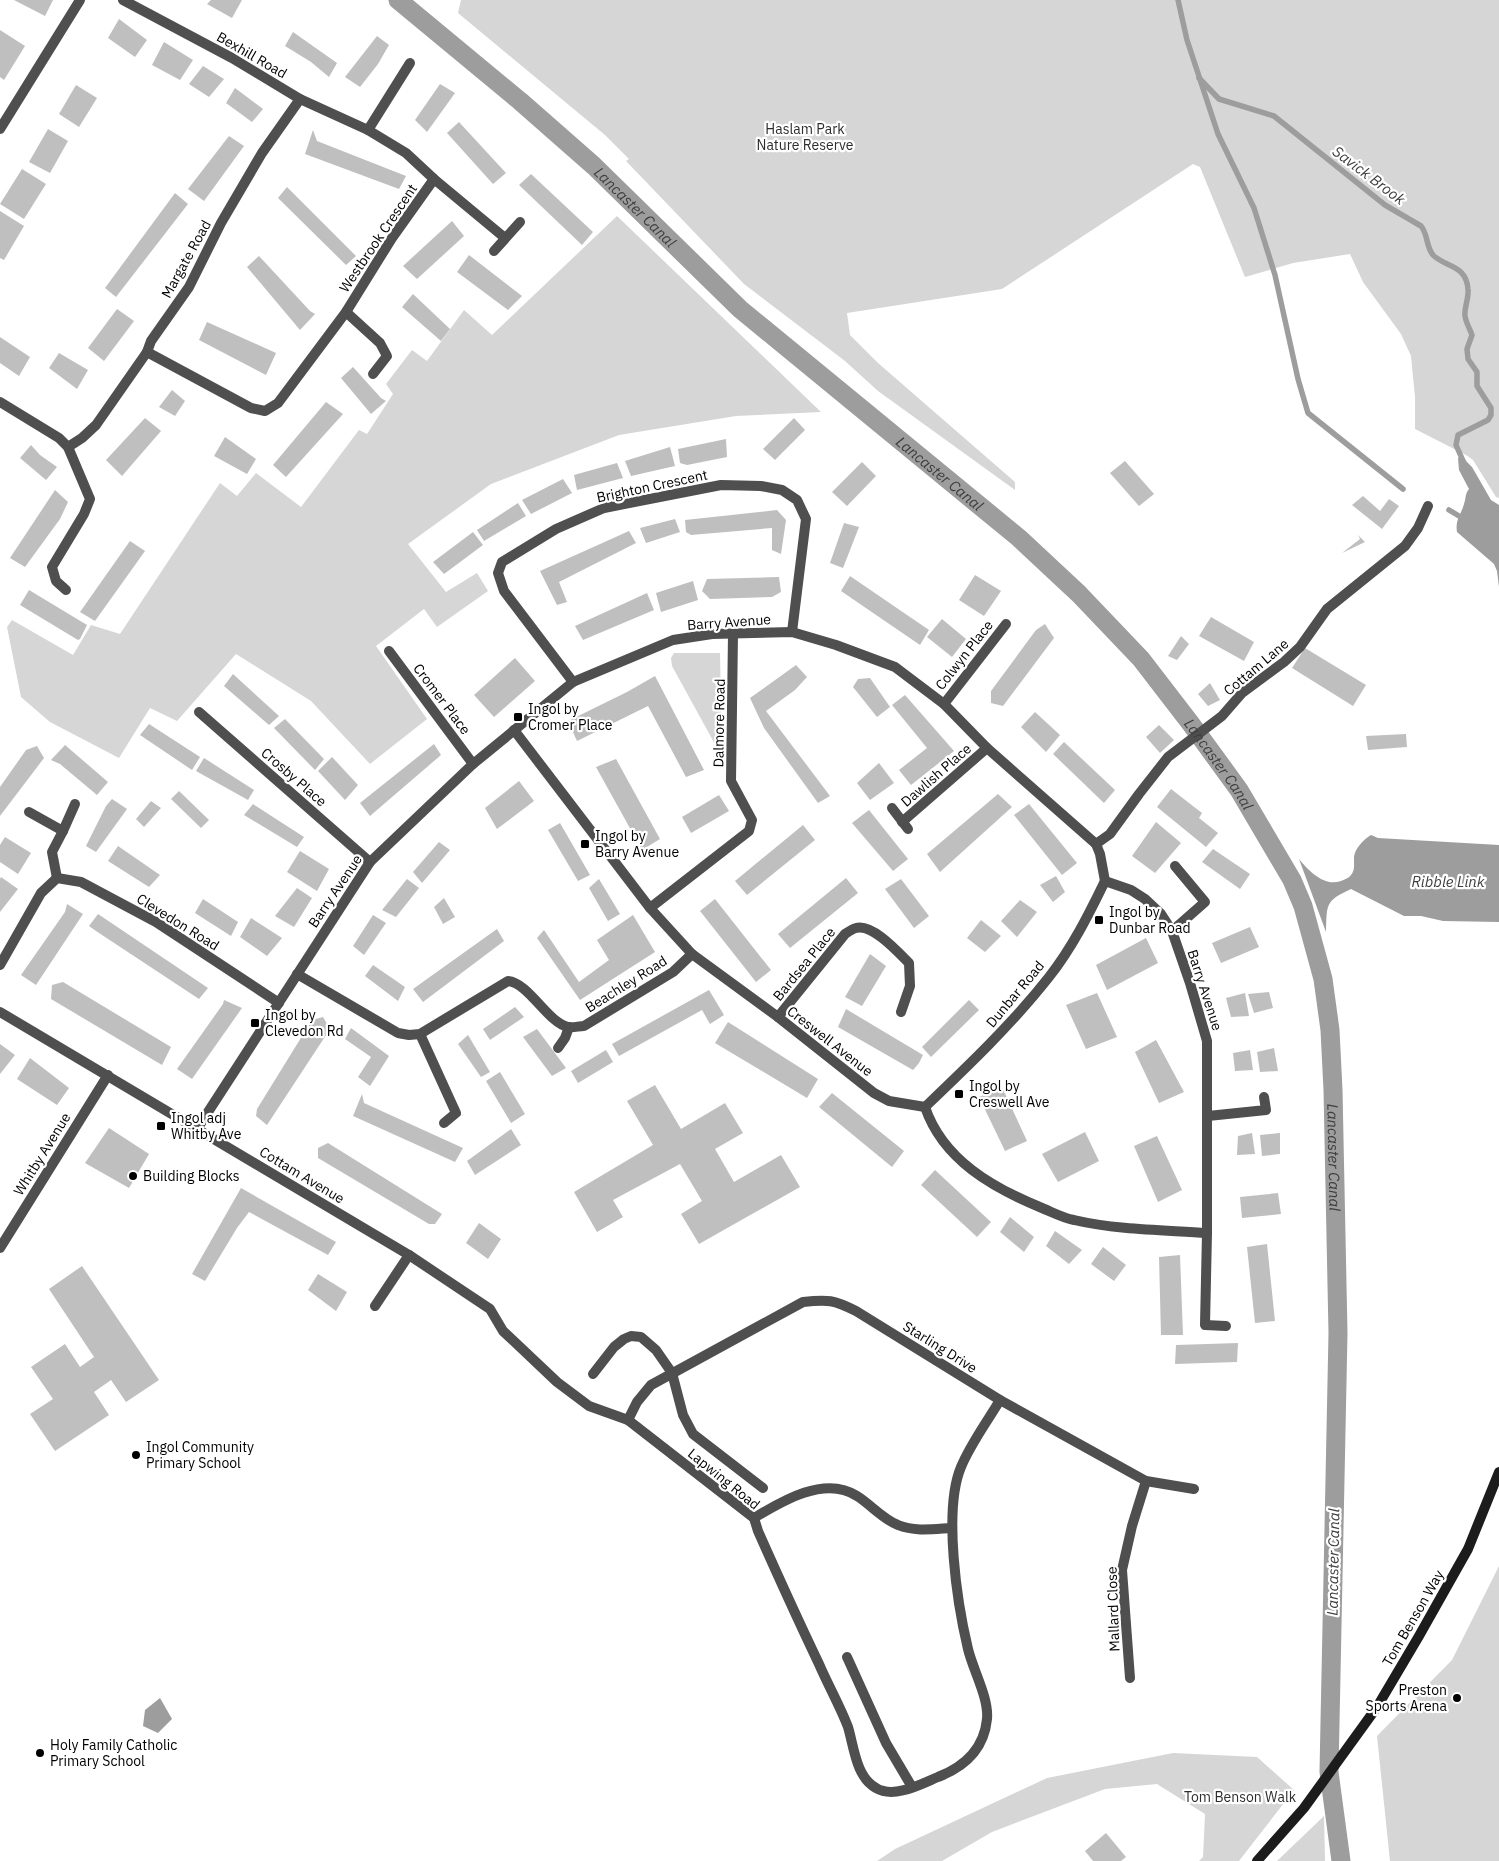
<svg xmlns="http://www.w3.org/2000/svg" width="1499" height="1861" viewBox="0 0 1499 1861" font-family="'IBM Plex Sans',sans-serif">
  <rect width="100%" height="100%" fill="#fff"/>
  <g fill="#d6d6d6">
    <path d="M461,0H1499V498L1496,497L1473,460L1466,455L1415,429V397L1411,356L1401,334L1363,282L1350,254L1293,263L1245,277L1200,167L1193,164L1002,289L847,313L850,335L878,363L1015,482V490L878,391L845,361L744,284L626,161L629,159L605,135L458,13Z"/>
    <path d="M617,216L821,412L736,416L619,435L491,484L408,544L446,592L477,573L488,591L437,627L424,609L376,646L427,719L370,764L311,701L236,654L177,721L150,708L119,758L50,722L21,697L7,627L12,620L73,655L91,625L120,634L220,483L237,496L256,473L301,507L359,430L367,434L393,394L386,384L412,350L427,361L464,310L492,335Z"/>
    <path d="M674,653H720L722,757L672,666L671,658Z"/>
    <path d="M1499,1566V1861H1390L1377,1736L1452,1660Z"/>
    <path d="M1173,1753L1257,1757L1294,1790L1239,1861H1199L1203,1857L1205,1814L1157,1784L1105,1789L992,1832L942,1861H877L895,1849L1047,1778Z"/>
    <path d="M1324,1816L1325,1861H1277Z"/>
  </g>
  <g fill="#9d9d9d">
    <path d="M1462,457L1472,467L1491,500L1499,505V587L1497,571L1494,564L1457,532C1455,520 1461,515 1464,504C1466,498 1465,494 1469,489L1459,470L1458,458Z"/>
    <path d="M1371,835L1378,838L1499,845V922L1443,921L1421,916H1404L1351,889C1325,901 1327,904 1326,932L1299,859C1309,871 1324,887 1341,881C1345,879 1349,878 1351,875C1355,870 1354,865 1354,860C1353,850 1363,840 1371,835Z"/>
    <path d="M160,1698L172,1719L158,1733L143,1726L145,1710Z"/>
  </g>
  <g fill="none" stroke-linecap="round" stroke-linejoin="round">
    <g stroke="#9d9d9d" stroke-width="5.5">
      <path d="M1178,0L1187,40L1218,134L1254,208L1275,275L1298,379L1308,413L1403,489"/>
      <path d="M1199,78L1219,99L1274,116L1385,205L1421,226C1428,234 1426,247 1433,255C1444,267 1466,264 1468,289C1469,298 1464,308 1465,316C1466,323 1470,329 1472,335L1467,349L1468,359L1477,372V386L1491,408V415L1488,420L1458,435L1456,445L1464,463"/>
      <path d="M1449,510L1464,519"/>
    </g>
    <path stroke="#9d9d9d" stroke-width="19" id="s1" d="M398,0L520,101L594,166L740,309L1019,538L1079,594L1141,659L1191,724L1239,790L1292,880L1303,906L1323,979L1330,1030L1333,1090L1338,1333L1329,1772L1341,1861"/>
  </g>
  <g fill="#bfbfbf">
    <path d="M14,0H53L45,16Z"/>
    <path d="M211,0H242L232,18L207,4Z"/>
    <path d="M119,19L147,40L135,57L108,38Z"/>
    <path d="M0,30L25,46L4,80L0,77Z"/>
    <path d="M293,32L337,63L329,77L311,62L285,46Z"/>
    <path d="M377,36L389,45L378,64L360,87L345,77Z"/>
    <path d="M164,42L193,60L180,80L152,65Z"/>
    <path d="M203,66L224,79L209,97L189,84Z"/>
    <path d="M440,84L455,93L427,132L415,120Z"/>
    <path d="M76,85L97,98L79,127L59,114Z"/>
    <path d="M235,88L263,109L252,122L226,103Z"/>
    <path d="M459,122L506,173L493,184L447,133Z"/>
    <path d="M48,129L68,141L50,173L29,162Z"/>
    <path d="M313,130L317,141L406,176L399,189L305,154Z"/>
    <path d="M229,136L244,146L204,201L188,189Z"/>
    <path d="M22,169L46,184L24,219L0,204Z"/>
    <path d="M531,174L593,232L582,245L519,185Z"/>
    <path d="M287,187L356,256L346,265L278,198Z"/>
    <path d="M175,193L188,204L116,297L105,288Z"/>
    <path d="M0,211L24,226L4,260L0,258Z"/>
    <path d="M452,221L464,236L417,279L403,266Z"/>
    <path d="M469,255L522,296L508,310L457,272Z"/>
    <path d="M259,256L310,311L315,314L300,330L247,267Z"/>
    <path d="M413,294L450,329L441,341L402,307Z"/>
    <path d="M117,309L134,321L104,361L88,348Z"/>
    <path d="M207,322L276,353L266,375L199,340Z"/>
    <path d="M0,337L30,357L19,376L0,363Z"/>
    <path d="M59,353L88,370L77,389L49,368Z"/>
    <path d="M353,367L381,398L386,401L371,414L341,378Z"/>
    <path d="M172,390L185,401L175,416L159,407Z"/>
    <path d="M326,402L343,414L286,477L273,465Z"/>
    <path d="M145,418L161,431L122,476L106,460Z"/>
    <path d="M794,418L805,430L775,460L763,449Z"/>
    <path d="M225,437L256,459L247,474L214,456Z"/>
    <path d="M726,439L727,457L687,465L680,463L678,449Z"/>
    <path d="M31,445L40,455L57,467L46,480L20,458Z"/>
    <path d="M670,447L675,466L631,476L625,461Z"/>
    <path d="M1125,461L1154,494L1139,506L1110,473Z"/>
    <path d="M862,462L876,476L847,506L832,492Z"/>
    <path d="M617,463L623,478L577,490L574,475Z"/>
    <path d="M563,479L572,493L531,514L522,500Z"/>
    <path d="M55,490L68,502L60,519L25,567L10,558Z"/>
    <path d="M1363,496L1380,511L1389,499L1399,506L1382,529L1352,505Z"/>
    <path d="M518,503L526,516L484,541L477,530Z"/>
    <path d="M777,510L786,520L781,554L772,550V528L691,535L686,532L685,520Z"/>
    <path d="M675,519L680,532L646,543L640,528Z"/>
    <path d="M844,523L859,527L843,568L830,563Z"/>
    <path d="M629,531L636,543L559,582L567,602L557,605L540,571Z"/>
    <path d="M473,532L483,545L444,574L433,562Z"/>
    <path d="M1358,535L1365,542L1342,553L1360,539Z"/>
    <path d="M130,541L145,551L95,621L80,612Z"/>
    <path d="M975,575L1001,591L984,616L959,600Z"/>
    <path d="M850,576L929,630L920,645L841,591Z"/>
    <path d="M779,577L781,592L772,597L710,599L702,591L707,579Z"/>
    <path d="M693,581L698,600L661,612L656,593Z"/>
    <path d="M29,590L87,625L80,639L78,640L20,605Z"/>
    <path d="M647,593L654,610L583,640L575,626Z"/>
    <path d="M1211,617L1254,642L1244,661L1199,636Z"/>
    <path d="M942,619L966,639L952,657L927,637Z"/>
    <path d="M1045,624L1054,638L1003,706L991,703V691L1036,630Z"/>
    <path d="M1181,636L1189,644L1177,660L1168,656Z"/>
    <path d="M1305,648L1366,685L1353,706L1292,668Z"/>
    <path d="M515,658L535,681L494,717L474,695Z"/>
    <path d="M796,665L807,677L795,690L766,711L830,796L818,803L764,728L750,698Z"/>
    <path d="M233,674L279,716L269,725L224,686Z"/>
    <path d="M655,676L704,770L686,777L648,706L577,741L568,721L627,692Z"/>
    <path d="M870,678L890,707L877,717L853,687L858,679Z"/>
    <path d="M1210,683L1220,700L1208,706L1198,694Z"/>
    <path d="M905,695L954,751L911,785L899,770L927,748L892,705Z"/>
    <path d="M1035,712L1060,735L1046,752L1021,727Z"/>
    <path d="M285,719L324,759L315,770L274,728Z"/>
    <path d="M149,724L200,757L192,770L140,735Z"/>
    <path d="M1159,725L1174,740L1160,753L1146,737Z"/>
    <path d="M1406,734L1407,747L1368,750L1366,736Z"/>
    <path d="M1064,742L1115,790L1104,803L1053,754Z"/>
    <path d="M434,744L441,755L370,816L360,803Z"/>
    <path d="M65,745L108,782L97,795L60,764L51,760Z"/>
    <path d="M37,746L44,758L0,816V787L26,750Z"/>
    <path d="M332,757L358,785L345,800L318,771Z"/>
    <path d="M204,758L254,790L248,800L196,771Z"/>
    <path d="M616,759L660,839L642,850L596,767Z"/>
    <path d="M879,763L894,783L870,800L857,783Z"/>
    <path d="M519,781L534,801L497,829L485,808Z"/>
    <path d="M1171,789L1202,813L1199,818L1218,833L1206,847L1157,807Z"/>
    <path d="M179,791L209,820L201,828L171,799Z"/>
    <path d="M998,794L1012,807L940,872L927,854Z"/>
    <path d="M719,795L729,811L691,833L682,817Z"/>
    <path d="M112,799L127,809L96,852L86,846L106,806Z"/>
    <path d="M151,801L161,808L144,827L136,819Z"/>
    <path d="M253,804L304,837L297,847L244,815Z"/>
    <path d="M1029,804L1077,863L1062,875L1014,815Z"/>
    <path d="M869,810L908,859L893,871L852,823Z"/>
    <path d="M1156,822L1181,843L1155,873L1132,856Z"/>
    <path d="M560,823L590,875L578,881L548,830Z"/>
    <path d="M803,825L815,840L747,895L735,881Z"/>
    <path d="M5,837L31,853L18,874L0,862V845Z"/>
    <path d="M439,842L450,850L422,883L413,872Z"/>
    <path d="M118,846L160,875L149,887L108,861Z"/>
    <path d="M1213,849L1250,874L1240,889L1202,862Z"/>
    <path d="M300,851L329,869L317,891L287,872Z"/>
    <path d="M1056,876L1065,892L1053,902L1040,885Z"/>
    <path d="M1,877L18,889L0,912V879Z"/>
    <path d="M846,878L858,893L790,948L778,934Z"/>
    <path d="M407,879L419,888L396,917L382,910Z"/>
    <path d="M599,879L620,914L608,921L589,888Z"/>
    <path d="M901,879L929,916L914,928L885,889Z"/>
    <path d="M297,888L312,898L294,927L275,916Z"/>
    <path d="M444,898L455,917L443,924L434,907Z"/>
    <path d="M203,899L238,922L231,936L195,913Z"/>
    <path d="M715,899L771,970L756,982L700,911Z"/>
    <path d="M1020,900L1037,912L1017,937L1001,921Z"/>
    <path d="M67,904L83,914L36,985L21,975L65,912Z"/>
    <path d="M98,914L208,988L199,999L96,931L89,926Z"/>
    <path d="M373,915L386,923L364,955L353,946Z"/>
    <path d="M633,915L655,952L580,1000L537,938L544,930L579,982L609,960L597,940Z"/>
    <path d="M251,918L282,938L267,956L240,937Z"/>
    <path d="M981,920L1001,936L985,952L967,938Z"/>
    <path d="M1250,927L1259,947L1221,963L1212,943Z"/>
    <path d="M497,929L504,941L423,1002L413,989Z"/>
    <path d="M1146,938L1158,963L1107,990L1096,965Z"/>
    <path d="M870,954L886,966L862,1006L845,997Z"/>
    <path d="M373,965L405,987L398,1001L365,976Z"/>
    <path d="M63,982L171,1047L162,1065L51,999L52,985Z"/>
    <path d="M709,990L724,1015L710,1024L702,1010L619,1056L612,1044Z"/>
    <path d="M1269,992L1273,1008L1254,1013L1248,994Z"/>
    <path d="M1097,993L1117,1037L1086,1049L1066,1005Z"/>
    <path d="M1245,993L1249,1016L1231,1017L1226,998Z"/>
    <path d="M224,1000L242,1008L192,1079L177,1069L223,1004Z"/>
    <path d="M969,1000L979,1010L931,1057L922,1047Z"/>
    <path d="M515,1007L524,1017L490,1040L483,1029Z"/>
    <path d="M846,1009L923,1055L919,1063L913,1070L838,1027Z"/>
    <path d="M323,1017L330,1029L267,1125L256,1116L257,1109L312,1020Z"/>
    <path d="M728,1022L818,1079L807,1098L715,1043Z"/>
    <path d="M351,1028L389,1056L370,1086L358,1077L371,1057L345,1039Z"/>
    <path d="M537,1029L566,1068L552,1076L523,1037Z"/>
    <path d="M468,1035L490,1072L481,1077L458,1044Z"/>
    <path d="M1156,1040L1184,1092L1159,1103L1135,1052Z"/>
    <path d="M0,1044L15,1055L0,1074Z"/>
    <path d="M1274,1048L1278,1071L1260,1072L1257,1052Z"/>
    <path d="M606,1050L613,1062L578,1083L571,1071Z"/>
    <path d="M1250,1050L1253,1070L1235,1071L1233,1053Z"/>
    <path d="M30,1058L69,1088L57,1105L17,1079Z"/>
    <path d="M500,1072L525,1114L511,1123L486,1081Z"/>
    <path d="M655,1085L681,1129L725,1103L743,1133L715,1149L734,1182L781,1155L800,1187L699,1244L681,1214L702,1201L680,1164L613,1200L623,1217L597,1232L574,1192L653,1145L627,1101Z"/>
    <path d="M1002,1087L1027,1141L1005,1151L979,1097Z"/>
    <path d="M832,1093L904,1151L892,1167L819,1107Z"/>
    <path d="M362,1094L364,1103L463,1148L455,1162L353,1116Z"/>
    <path d="M109,1128L149,1154L129,1188L85,1163Z"/>
    <path d="M511,1129L521,1145L475,1175L467,1161Z"/>
    <path d="M1085,1132L1099,1161L1058,1182L1042,1154Z"/>
    <path d="M1252,1133L1255,1154L1237,1155L1238,1136Z"/>
    <path d="M1280,1133V1154L1262,1156L1260,1135Z"/>
    <path d="M1157,1136L1182,1190L1158,1202L1134,1146Z"/>
    <path d="M328,1143L442,1214L435,1224H429L318,1158V1148Z"/>
    <path d="M935,1170L991,1222L977,1237L921,1185Z"/>
    <path d="M241,1188L336,1242L328,1255L249,1212L237,1228L205,1281L192,1274Z"/>
    <path d="M1278,1193L1281,1214L1242,1218L1240,1197Z"/>
    <path d="M1010,1217L1034,1237L1024,1252L1000,1232Z"/>
    <path d="M479,1223L501,1239L488,1259L466,1243Z"/>
    <path d="M1055,1231L1082,1250L1069,1264L1046,1246Z"/>
    <path d="M1267,1244L1275,1321L1255,1323L1247,1247Z"/>
    <path d="M1103,1247L1126,1265L1114,1281L1091,1264Z"/>
    <path d="M1180,1255L1183,1335H1161L1159,1257Z"/>
    <path d="M82,1266L159,1380L126,1402L111,1380L94,1392L109,1415L55,1451L30,1414L53,1399L31,1367L65,1344L80,1367L94,1357L49,1289Z"/>
    <path d="M318,1274L347,1292L336,1311L308,1290Z"/>
    <path d="M1238,1343L1237,1362L1175,1364L1176,1345Z"/>
    <path d="M1106,1833L1126,1857L1121,1861H1093L1085,1851Z"/>
  </g>
  <g fill="none" stroke-linecap="round" stroke-linejoin="round">
    <g stroke="#4f4f4f" stroke-width="10">
      <path d="M123,0L232,58L300,99L368,130L406,153L434,179L505,238"/>
      <path d="M0,129L80,0"/>
      <path d="M368,130L410,63"/>
      <path d="M494,251L520,222"/>
      <path d="M346,312L380,343L387,356L373,374"/>
      <path d="M147,352L251,408L265,411L278,403L346,312L392,238L434,179"/>
      <path d="M0,402L59,438L68,447L90,499L84,514L52,567L56,581L66,590"/>
      <path d="M68,447L82,438L96,425L147,352L151,341L189,287L221,223L262,153L300,99"/>
      <path d="M389,651L473,764"/>
      <path d="M573,682L504,591L498,573L502,562L556,529L604,508L721,485L761,486L782,490L797,500L806,519L792,632"/>
      <path d="M944,704L1006,624"/>
      <path d="M199,712L370,862"/>
      <path d="M514,730L650,908L692,954L778,1017L874,1093L889,1101L925,1107"/>
      <path d="M892,808L908,829"/>
      <path d="M29,812L63,831L75,804"/>
      <path d="M902,822L987,748"/>
      <path d="M1096,844L1110,834L1139,794L1168,757L1222,716L1242,693L1284,662L1300,647L1327,609L1405,546L1418,528L1428,506"/>
      <path d="M57,878L52,852L63,831"/>
      <path d="M650,908L749,831L752,820L731,781L733,634"/>
      <path d="M1172,931L1205,902L1175,866"/>
      <path d="M0,965L41,893L57,878L81,882L156,922L279,1003"/>
      <path d="M297,974L398,1033L409,1035L420,1034L508,981C529,983 547,1022 568,1027C573,1028 579,1026 584,1026L673,972L692,954"/>
      <path d="M0,1012L409,1255L490,1309L503,1331L557,1382L589,1406L628,1420L754,1518L758,1531C778,1576 798,1620 819,1664C828,1685 840,1706 848,1727C854,1747 856,1777 876,1788C894,1799 921,1784 938,1777C964,1767 984,1749 987,1719C989,1698 973,1670 968,1649C957,1603 943,1510 961,1467C971,1443 987,1422 1000,1400"/>
      <path d="M778,1017L845,934C848,932 852,929 856,928C872,923 898,952 909,963L910,986L901,1012"/>
      <path d="M420,1034L456,1113L444,1123"/>
      <path d="M558,1048L565,1038L569,1027"/>
      <path d="M925,1107C943,1160 993,1188 1042,1208C1052,1212 1063,1218 1074,1220C1117,1230 1163,1230 1207,1233"/>
      <path d="M925,1107C968,1066 1012,1024 1049,977C1072,948 1089,914 1105,881"/>
      <path d="M1208,1116L1266,1110L1264,1097"/>
      <path d="M197,1129L370,862L473,764L573,682L673,640L712,634L792,632L836,645L895,667L944,704L987,748L1096,844L1100,854L1105,881L1131,890L1145,899L1161,914L1172,931L1190,983L1207,1041V1233L1205,1325L1226,1326"/>
      <path d="M0,1248L108,1075"/>
      <path d="M375,1306L409,1255"/>
      <path d="M593,1374L614,1347L624,1339L631,1336L641,1337L656,1350L672,1373L683,1415L693,1434L763,1488"/>
      <path d="M628,1420L637,1402L651,1385L803,1302C828,1299 834,1300 856,1311L1000,1400L1146,1481L1194,1489"/>
      <path d="M754,1518C782,1501 825,1475 857,1496C870,1504 884,1520 898,1525C915,1532 934,1529 951,1528"/>
      <path d="M847,1657L886,1743L912,1787"/>
      <path d="M1130,1678L1122,1570L1132,1526L1146,1481"/>
    </g>
    <path stroke="#1c1c1c" stroke-width="10" d="M1257,1861L1304,1808L1377,1707L1419,1636L1468,1549L1499,1472"/>
  </g>
  <g fill="#000" stroke="#fff" stroke-width="2">
    <rect x="513" y="712" width="10" height="10" rx="2.5"/>
    <rect x="580" y="839" width="10" height="10" rx="2.5"/>
    <rect x="1094" y="915" width="10" height="10" rx="2.5"/>
    <rect x="250" y="1018" width="10" height="10" rx="2.5"/>
    <rect x="954" y="1089" width="10" height="10" rx="2.5"/>
    <rect x="156" y="1121" width="10" height="10" rx="2.5"/>
    <circle cx="133" cy="1176" r="5"/>
    <circle cx="136" cy="1455" r="5"/>
    <circle cx="1457" cy="1698" r="5"/>
    <circle cx="40" cy="1753" r="5"/>
  </g>
  <g text-anchor="middle" dominant-baseline="central" stroke-width="4.5" stroke-linejoin="round" paint-order="stroke">
    <g font-size="14" fill="#000" stroke="#fff">
      <text transform="translate(252 55) rotate(30)">Bexhill Road</text>
      <text transform="translate(378 238) rotate(-56)">Westbrook Crescent</text>
      <text transform="translate(186 259) rotate(-61)">Margate Road</text>
      <text transform="translate(652 486) rotate(-12)">Brighton Crescent</text>
      <text transform="translate(729 622) rotate(-4)">Barry Avenue</text>
      <text transform="translate(964 655) rotate(-52)">Colwyn Place</text>
      <text transform="translate(1256 667) rotate(-40)">Cottam Lane</text>
      <text transform="translate(442 699) rotate(53)">Cromer Place</text>
      <text transform="translate(719 723) rotate(-89)">Dalmore Road</text>
      <text transform="translate(936 775) rotate(-41)">Dawlish Place</text>
      <text transform="translate(294 777) rotate(41)">Crosby Place</text>
      <text transform="translate(335 891) rotate(-56)">Barry Avenue</text>
      <text transform="translate(178 922) rotate(32)">Clevedon Road</text>
      <text transform="translate(804 964) rotate(-51)">Bardsea Place</text>
      <text transform="translate(626 984) rotate(-32)">Beachley Road</text>
      <text transform="translate(1205 990) rotate(72)">Barry Avenue</text>
      <text transform="translate(1015 994) rotate(-50)">Dunbar Road</text>
      <text transform="translate(830 1041) rotate(38)">Creswell Avenue</text>
      <text transform="translate(42 1154) rotate(-58)">Whitby Avenue</text>
      <text transform="translate(302 1175) rotate(31)">Cottam Avenue</text>
      <text transform="translate(940 1347) rotate(32)">Starling Drive</text>
      <text transform="translate(724 1479) rotate(39)">Lapwing Road</text>
      <text transform="translate(1113 1609) rotate(-92)">Mallard Close</text>
      <text transform="translate(1413 1618) rotate(-60)">Tom Benson Way</text>
    </g>
    <g font-size="14" fill="#2d2d2d" stroke="#fff">
      <text x="805" y="129">Haslam Park<tspan x="805" dy="16">Nature Reserve</tspan></text>
      <text x="1240" y="1797">Tom Benson Walk</text>
    </g>
    <g font-size="14" fill="#000" stroke="#fff" text-anchor="start">
      <text x="528" y="709">Ingol by<tspan x="528" dy="16">Cromer Place</tspan></text>
      <text x="595" y="836">Ingol by<tspan x="595" dy="16">Barry Avenue</tspan></text>
      <text x="1109" y="912">Ingol by<tspan x="1109" dy="16">Dunbar Road</tspan></text>
      <text x="265" y="1015">Ingol by<tspan x="265" dy="16">Clevedon Rd</tspan></text>
      <text x="969" y="1086">Ingol by<tspan x="969" dy="16">Creswell Ave</tspan></text>
      <text x="171" y="1118">Ingol adj<tspan x="171" dy="16">Whitby Ave</tspan></text>
      <text x="143" y="1176">Building Blocks</text>
      <text x="146" y="1447">Ingol Community<tspan x="146" dy="16">Primary School</tspan></text>
      <text x="1447" y="1690" text-anchor="end">Preston<tspan x="1447" dy="16">Sports Arena</tspan></text>
      <text x="50" y="1745">Holy Family Catholic<tspan x="50" dy="16">Primary School</tspan></text>
    </g>
    <g font-size="15" font-style="italic" fill="#3e3e3e" stroke="#fff">
      <text transform="translate(1369 175) rotate(37)">Savick Brook</text>
      <text stroke="none"><textPath href="#s1" startOffset="315">Lancaster Canal</textPath></text>
      <text stroke="none"><textPath href="#s1" startOffset="720">Lancaster Canal</textPath></text>
      <text stroke="none"><textPath href="#s1" startOffset="1125">Lancaster Canal</textPath></text>
      <text x="1448" y="881">Ribble Link</text>
      <text stroke="none"><textPath href="#s1" startOffset="1545">Lancaster Canal</textPath></text>
      <text transform="translate(1333 1562) rotate(-89)">Lancaster Canal</text>
    </g>
  </g>
</svg>
